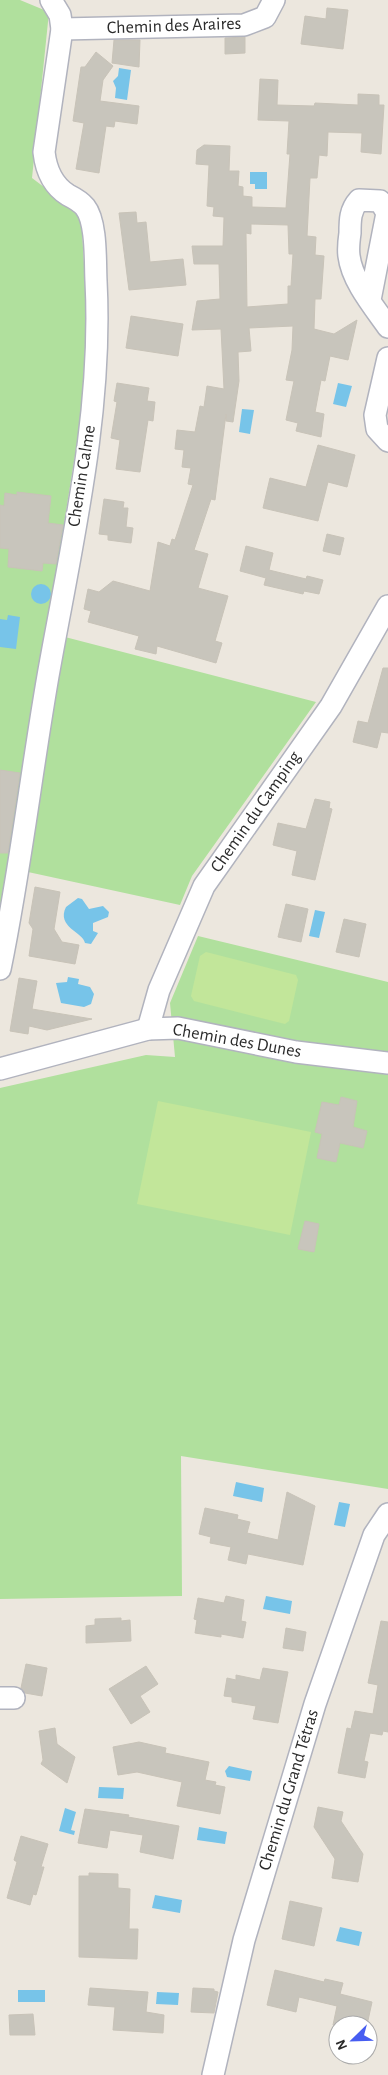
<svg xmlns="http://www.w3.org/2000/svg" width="388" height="2075" viewBox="0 0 388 2075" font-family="'Alegreya Sans',sans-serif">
  <rect width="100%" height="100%" fill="#ece7de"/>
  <g fill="#b0e09d">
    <path d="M0,0H20L49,12L32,178L81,215L90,362L0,922Z"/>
    <path d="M65,637L316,702L192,876L180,905L28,872Z"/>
    <path d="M198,936L388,982V1489L181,1456L182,1596L0,1599V1088L146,1055L175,1057L170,1003Z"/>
  </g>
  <g fill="#c2e69a">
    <path d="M206,952L296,975L298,980L289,1021L285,1024L194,1001L191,996L200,956Z"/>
    <path d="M158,1101L311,1132L290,1235L137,1204Z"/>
  </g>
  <g fill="#77c4e9">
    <path d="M119,68L131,70L127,100L115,98L116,88L113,81L118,76Z"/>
    <path d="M250,172H267V189H255V184H250Z"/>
    <path d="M338,383L352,386L346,407L333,404Z"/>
    <path d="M242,409L254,410L250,434L239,432Z"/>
    <circle cx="41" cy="594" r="10"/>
    <path d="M8,615L20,617L16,649L0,647V619L7,620Z"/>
    <path d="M78,898L82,899L89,909L103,906L109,912L108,917L93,923V931L98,933L91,944L85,943C83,932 56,927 66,907Z"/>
    <path d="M315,910L325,912L319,938L309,936Z"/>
    <path d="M68,977L79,979L78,984L90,987L94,994L91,1004L84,1007L61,1003L56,983L67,982Z"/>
    <path d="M236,1482L264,1488L262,1502L233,1496Z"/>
    <path d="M339,1502L350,1504L345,1527L334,1525Z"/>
    <path d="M266,1596L292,1601L290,1614L263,1609Z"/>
    <path d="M229,1766L252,1771L250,1781L227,1777L225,1771Z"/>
    <path d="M99,1787L124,1788L123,1799L98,1798Z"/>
    <path d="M65,1808L76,1812L71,1830L75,1831L74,1835L59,1831Z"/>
    <path d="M199,1827L227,1832L225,1844L197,1840Z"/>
    <path d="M155,1895L182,1900L180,1913L152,1908Z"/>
    <path d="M340,1927L362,1932L359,1946L336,1941Z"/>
    <rect x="18" y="1990" width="27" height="12"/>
    <path d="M157,1992L179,1993L178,2005L156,2004Z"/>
  </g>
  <g fill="#c8c5bc" stroke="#c8c3b8" fill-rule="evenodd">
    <path d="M327,8L348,10L343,49L301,44L305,16L326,19Z"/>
    <path d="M245,37V53L225,54V38Z"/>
    <path d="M114,40H140L139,67L112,63Z"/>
    <path d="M96,52L113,66L103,80L100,101L139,106L137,124L115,121L114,127L106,126L99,173L76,169L84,123L73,121L81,67H85Z"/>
    <path d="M260,79L278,80L277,105L314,106L315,103L358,105V94L379,95V105H384L381,154L361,152L362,133L328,132L327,156L319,155L317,178H310L307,236L316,237L315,255L324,256L321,299H315L314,329L334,334L357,320L348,360L330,356L325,381L321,380L315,412L324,414L321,437L296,431L298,423L286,420L294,381L286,380L292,350L293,326L249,328L251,351L238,352L239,381L233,422L226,421V414L215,500L211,499L194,550L208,554L198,588L228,596L215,641L222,643L216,663L157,646L156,654L135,649L139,636L88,622L91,611L84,609L88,589L99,592L113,581L150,591L158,542L170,546L172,539L175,540L193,485L188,484L191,468L182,467L184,450L175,449L177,430L195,432L200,406L204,407L207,386L224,389L221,329L192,330L197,301L220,299L219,264H194L192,246H223L224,217L213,216L214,207L207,206L209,165L196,164L197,150L204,145L230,146L229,171H239L238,186L243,187V196L252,197V207L286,208L290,154H287L289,121L258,120ZM251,224L288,225L289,254H293L291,286H288V304L247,307L246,233L251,234Z"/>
    <path d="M136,212L137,223L146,222L150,262L183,259L186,285L129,290L119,213Z"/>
    <path d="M131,316L183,324L178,356L126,348Z"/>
    <path d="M117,383L149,388L147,401L155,402L153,421L148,420L140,472L116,469L120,440L111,438L117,402L114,401Z"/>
    <path d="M318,445L355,455L347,487L328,482L318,521L263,508L270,478L306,487Z"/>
    <path d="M17,492L51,496L48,523L63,525L56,564L43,563L42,571L8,567L9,549L0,548V505L4,506L5,493L17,495Z"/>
    <path d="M104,499L124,502L123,508H128L126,527L133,528L131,543L108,540V535L99,534Z"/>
    <path d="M327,534L344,538L340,555L323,551Z"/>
    <path d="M246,546L273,553L269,570L306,579L307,576L323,580L319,594L304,591L303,594L264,585L266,578L240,571Z"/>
    <path d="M383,668H388V733L381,732L377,748L353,742L358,721L368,723Z"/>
    <path d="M0,770L20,773L8,853H0Z"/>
    <path d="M315,799L330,802L329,808L332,809L315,880L292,875L297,851L273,845L278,823L306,829Z"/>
    <path d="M35,887L60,892L54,929L62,942L79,945L75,964L29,956L33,929L29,923Z"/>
    <path d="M286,904L308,909L301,942L278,937Z"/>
    <path d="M344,919L366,924L359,957L336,952Z"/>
    <path d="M19,978L37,981L32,1009L92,1019L47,1030L29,1026L28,1034L10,1031Z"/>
    <path d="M341,1097L357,1101L353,1127L367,1131L363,1148L340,1143L336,1162L317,1158L322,1134L315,1132L322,1102L339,1105Z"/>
    <path d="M305,1221L319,1224L314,1252L298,1249Z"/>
    <path d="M287,1492L315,1506L303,1565L248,1554L246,1564L228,1560L231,1547L210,1543L211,1537L199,1534L205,1508L238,1515L237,1519L250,1522L247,1533L278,1540Z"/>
    <path d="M226,1596L244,1600L241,1621L246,1622L243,1638L221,1634V1637L195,1633L197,1620L194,1619L198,1598L224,1603Z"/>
    <path d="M121,1618V1621L130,1620L131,1641L86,1643V1626L95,1625V1619Z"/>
    <path d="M381,1621L388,1622V1732L383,1731L382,1735L370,1733L364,1761L368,1762L365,1778L338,1773L347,1728L351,1729L355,1711L373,1714L378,1685L368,1683Z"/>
    <path d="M286,1628L306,1632L303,1651L283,1648Z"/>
    <path d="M26,1664L47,1668L42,1696L25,1693L21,1688Z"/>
    <path d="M146,1666L158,1684L140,1696L150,1712L131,1724L109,1689Z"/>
    <path d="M263,1668L288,1672L278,1723L253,1719L256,1706L232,1702V1697L224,1696L227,1678L236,1680V1675L260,1680Z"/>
    <path d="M55,1728L57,1744L75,1757L67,1783L41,1764L43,1760L39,1731Z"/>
    <path d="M139,1742L166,1748L165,1753L209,1762L205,1780L216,1782L215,1785L225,1787L220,1814L177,1806L182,1782L137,1772L118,1775L113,1747Z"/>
    <path d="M318,1807L343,1812L341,1821L363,1854L358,1882L332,1878L335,1859L314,1827Z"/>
    <path d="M85,1809L129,1815L128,1817L179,1826L173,1859L140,1852L143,1835L110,1830L107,1848L78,1843Z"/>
    <path d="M21,1836L48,1844L41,1867H44L36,1895L33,1894L30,1905L7,1898L17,1862L14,1860Z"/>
    <path d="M89,1873L118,1874V1888L130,1889L129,1929H138L137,1959L79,1957V1876H89Z"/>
    <path d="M290,1901L322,1908L314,1946L282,1939Z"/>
    <path d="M275,1970L324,1982L325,1979L343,1983L340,1994L372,2002L367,2025H333L337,2006L299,1997L296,2012L267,2005Z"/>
    <path d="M90,1988L148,1992L146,2012L164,2015L163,2033L113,2030L115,2007L88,2005Z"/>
    <path d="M193,1988L214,1989V1991L218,1992L214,2013L191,2012Z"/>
    <path d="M33,2014L35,2035H10L9,2015Z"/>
  </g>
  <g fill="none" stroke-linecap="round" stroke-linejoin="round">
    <defs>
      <g id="minor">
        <path d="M62,29L244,25L265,17L274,0"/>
        <path d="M370,300L387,213L380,201L359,200C350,210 350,220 350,233C349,240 348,249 349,256C352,281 374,307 388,327"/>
        <path d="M388,358L375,415L377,429L388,441"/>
        <path d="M0,969C20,872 31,774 48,676C71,546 103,414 96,281C95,262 97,222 85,207C80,201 74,198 68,195C52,185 46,170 44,152L62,29L60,15L51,0"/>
        <path d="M148,1029L159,990L204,886L331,706L388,606"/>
        <path d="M0,1069L148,1029L178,1028L296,1052L388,1063"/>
        <path d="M0,1698H14"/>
        <path d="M213,2075L244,1940L315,1704L374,1535L388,1514"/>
      </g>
    </defs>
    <use href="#minor" stroke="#b1b3be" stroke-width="24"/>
    <use href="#minor" stroke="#fff" stroke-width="21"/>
  </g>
  <g text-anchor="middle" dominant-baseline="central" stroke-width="4" stroke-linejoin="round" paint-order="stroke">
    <g font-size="18" fill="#2b2b2b" stroke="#fff">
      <text transform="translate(174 26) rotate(-2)">Chemin des Araires</text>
      <text transform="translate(82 476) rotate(-81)">Chemin Calme</text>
      <text transform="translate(256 812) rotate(-55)">Chemin du Camping</text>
      <text transform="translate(237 1041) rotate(10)">Chemin des Dunes</text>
      <text transform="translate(289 1790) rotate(-73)">Chemin du Grand Tétras</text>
    </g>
  </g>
  <g transform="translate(353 2040) rotate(247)"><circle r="24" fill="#ffffff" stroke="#aaaaaa"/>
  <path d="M0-4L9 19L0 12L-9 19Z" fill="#475df1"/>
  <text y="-8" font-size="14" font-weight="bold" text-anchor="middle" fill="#2b2b2b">N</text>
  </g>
</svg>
